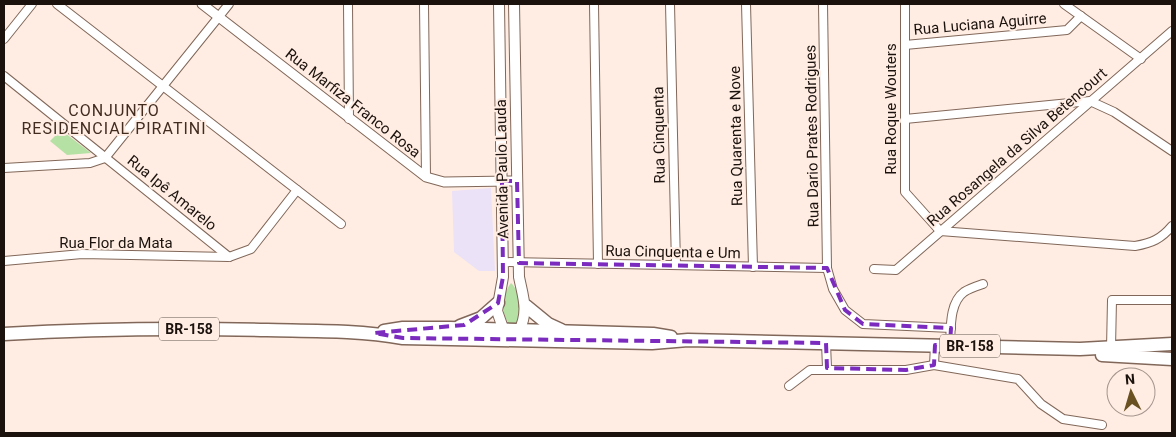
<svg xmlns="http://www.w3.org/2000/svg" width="1176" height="437" viewBox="0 0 1176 437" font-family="Roboto,sans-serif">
  <rect width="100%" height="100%" fill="#ffede3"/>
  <path fill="#ebe2f8" d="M491,188L495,271H479L454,252L452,191Z"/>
  <g fill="#b6e1a5">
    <path d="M61,130L91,153L67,155L50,141Z"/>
    <path d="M511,283C521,292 525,319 512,328C500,315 501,296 511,283Z"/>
  </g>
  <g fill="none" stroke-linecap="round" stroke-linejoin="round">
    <defs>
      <g id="minor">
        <path d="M57,4L341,224"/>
        <path d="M348,4L349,119"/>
        <path d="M424,4L426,177"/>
        <path d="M594,4L598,264"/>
        <path d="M670,4L676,265"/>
        <path d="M746,4L753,267"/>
        <path d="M823,4L827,268L833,289L845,310L863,324L951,328"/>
        <path d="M905,4V192L940,231L1135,246C1152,243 1161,239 1172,226"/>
        <path d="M1064,4L1141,59"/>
        <path d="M4,39L32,4"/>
        <path d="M905,45L1067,30L1081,16"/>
        <path d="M4,76L229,257"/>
        <path d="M905,119L1090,101L1114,112L1172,151"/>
        <path d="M4,168L90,163L105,158L229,4"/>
        <path d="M4,261L82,254L229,257L251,249L297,190"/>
        <path d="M503,262L827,268"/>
        <path d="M874,269L896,270L1172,31"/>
        <path d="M826,343L827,368"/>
        <path d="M950,345C951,329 949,303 964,292C970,288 977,286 983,284"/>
        <path d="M1111,348L1112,300H1172"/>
        <path d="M934,365L935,345"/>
        <path d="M789,386L810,370H906L934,365L1018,379L1041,404L1063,419L1102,425"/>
      </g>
      <path id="tertiary" d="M202,4L426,177L444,182L517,181"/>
      <g id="secondary">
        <path d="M499,4L503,277L497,311L504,331"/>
        <path d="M514,4L519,277C523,297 529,311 519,331"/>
      </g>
      <g id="trunk">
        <path d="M526,306L548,324L561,330"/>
        <path d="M460,326L481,318L498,303"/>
        <path d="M384,331L403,328H450L653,334L671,337"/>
        <path d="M4,334C91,329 179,328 267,330C312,331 358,330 403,338L652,343L688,340L1080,349L1172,344"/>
        <path d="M1102,355L1172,359"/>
      </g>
    </defs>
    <use href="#minor" stroke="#816759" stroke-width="10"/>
    <use href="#tertiary" stroke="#816759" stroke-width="11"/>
    <use href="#secondary" stroke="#816759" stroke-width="12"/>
    <use href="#trunk" stroke="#816759" stroke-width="15"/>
    <use href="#minor" stroke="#fff" stroke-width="8"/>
    <use href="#tertiary" stroke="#fff" stroke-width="9"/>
    <use href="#secondary" stroke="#fff" stroke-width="10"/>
    <use href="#trunk" stroke="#fff" stroke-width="12"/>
  </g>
  <path fill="none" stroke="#7b2cbf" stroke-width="4" stroke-dasharray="10 6" stroke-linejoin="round" d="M502,181H517L519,263L827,268L845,310L863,324L951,328L950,345H935L934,365L906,370L827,368L826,343L403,338L374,333L464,325L498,303L503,277Z"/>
  <g text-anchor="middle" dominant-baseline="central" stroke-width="4" stroke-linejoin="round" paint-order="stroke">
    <g fill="#ffede3" stroke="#60544d" stroke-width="1">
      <rect x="159" y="317.5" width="60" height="23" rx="4"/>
      <rect x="940" y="334.5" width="60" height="23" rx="4"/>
    </g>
    <g font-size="14" font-weight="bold" fill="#1c120d">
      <text x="189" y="329">BR-158</text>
      <text x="970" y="346">BR-158</text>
    </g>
    <g font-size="15" fill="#1c120d" stroke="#ffede3">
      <text transform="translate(980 24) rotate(-5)">Rua Luciana Aguirre</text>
      <text transform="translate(353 103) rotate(38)">Rua Marfiza Franco Rosa</text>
      <text transform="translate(891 109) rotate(-90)">Rua Roque Wouters</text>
      <text transform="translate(659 135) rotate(-91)">Rua Cinquenta</text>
      <text transform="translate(736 136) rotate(-91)">Rua Quarenta e Nove</text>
      <text transform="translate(812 136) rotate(-91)">Rua Dario Prates Rodrigues</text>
      <text transform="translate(1017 147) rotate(-41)">Rua Rosangela da Silva Betencourt</text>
      <text transform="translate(502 169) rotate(-91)">Avenida Paulo Lauda</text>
      <text transform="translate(172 193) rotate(39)">Rua Ipê Amarelo</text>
      <text x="116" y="243">Rua Flor da Mata</text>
      <text transform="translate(673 252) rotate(1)">Rua Cinquenta e Um</text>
    </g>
    <g font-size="16" letter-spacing="1" fill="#422b1f" stroke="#ffede3">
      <text x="114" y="110">CONJUNTO<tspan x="114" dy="18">RESIDENCIAL PIRATINI</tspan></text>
    </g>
  </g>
  <rect width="1176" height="437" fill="none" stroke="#1c120d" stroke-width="10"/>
  <g transform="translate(1131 392) rotate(355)"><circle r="24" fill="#ffede3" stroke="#a4958d"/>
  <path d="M0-4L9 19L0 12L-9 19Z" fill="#6a5122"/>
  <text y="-8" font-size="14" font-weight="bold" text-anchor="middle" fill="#1c120d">N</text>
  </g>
</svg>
